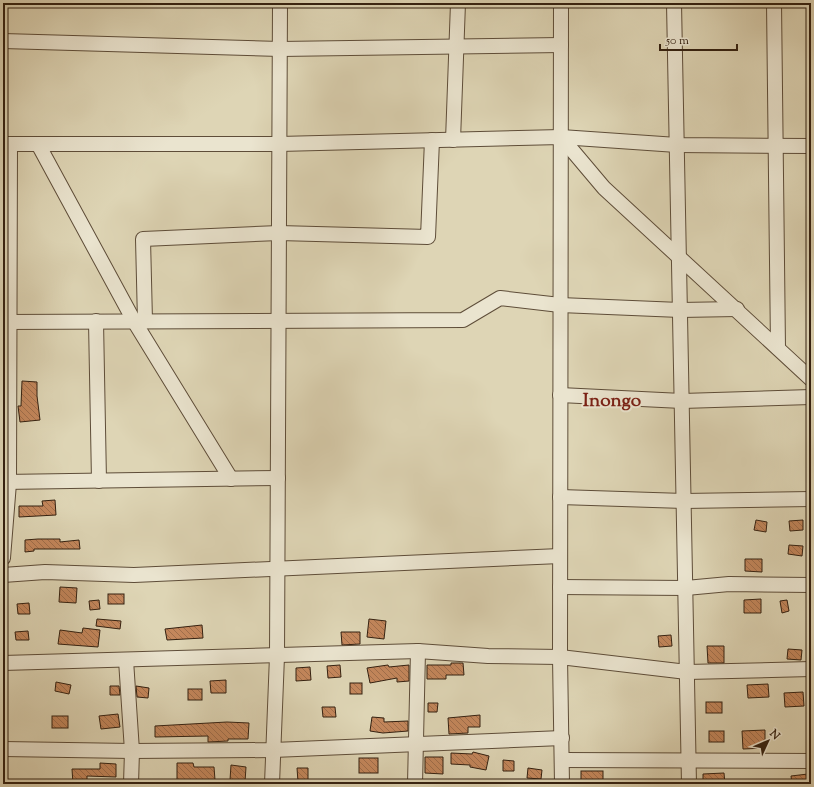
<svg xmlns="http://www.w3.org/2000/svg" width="814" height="787" viewBox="0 0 814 787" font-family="'Sorts Mill Goudy',serif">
  <defs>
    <pattern id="building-back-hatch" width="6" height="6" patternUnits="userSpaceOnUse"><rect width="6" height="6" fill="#c4875c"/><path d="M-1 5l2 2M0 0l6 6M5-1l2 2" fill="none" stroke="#a06e4b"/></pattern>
  </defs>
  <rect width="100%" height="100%" fill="#ded5b5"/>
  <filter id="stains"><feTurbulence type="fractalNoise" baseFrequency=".005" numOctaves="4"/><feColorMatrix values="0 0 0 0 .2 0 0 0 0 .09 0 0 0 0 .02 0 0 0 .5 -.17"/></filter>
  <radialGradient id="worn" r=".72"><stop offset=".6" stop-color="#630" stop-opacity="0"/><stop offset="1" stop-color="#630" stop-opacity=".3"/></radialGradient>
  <g fill="url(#building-back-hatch)" stroke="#332010">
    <path d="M22,381L37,382V396L40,420L20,422L18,406H21Z"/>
    <path d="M55,500L56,515L19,517V506H43L42,501Z"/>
    <path d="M756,520L767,522L766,532L754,530Z"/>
    <path d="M803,520V530L790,531L789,521Z"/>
    <path d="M38,539H60V542L79,540L80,549H34V551L25,552V540Z"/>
    <path d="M789,545L803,546L802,556L788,554Z"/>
    <path d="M745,559H762V572L745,571Z"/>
    <path d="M60,587L77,588L76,603L59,602Z"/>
    <rect x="108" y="594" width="16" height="10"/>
    <path d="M761,599V613H744V600Z"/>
    <path d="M99,600L100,609L90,610L89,601Z"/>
    <path d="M787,600L789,611L782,613L780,601Z"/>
    <path d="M29,603L30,614H18L17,604Z"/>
    <path d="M97,619L121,621L120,629L96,626Z"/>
    <path d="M369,619L386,621L384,639L367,637Z"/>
    <path d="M202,625L203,638L167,640L165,629Z"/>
    <path d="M83,628L100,630L98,647L58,644L60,630L82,633Z"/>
    <path d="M28,631L29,640H16L15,632Z"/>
    <path d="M341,632H360V644L342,645Z"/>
    <path d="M671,635L672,646L659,647L658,636Z"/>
    <path d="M707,646H724V663H708Z"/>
    <path d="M788,649L802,650L801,660L787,659Z"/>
    <path d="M451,663H463L464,675H446V679H427V665H451Z"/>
    <path d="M340,665L341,677L328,678L327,666Z"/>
    <path d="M388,665L389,667L409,665V681L397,682V678L370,683L367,668Z"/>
    <path d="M310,667L311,680L296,681V668Z"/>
    <path d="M226,680V693H211L210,681Z"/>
    <path d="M56,682L71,685L69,694L55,691Z"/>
    <rect x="350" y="683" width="12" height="11"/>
    <path d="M768,684L769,697L748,698L747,685Z"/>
    <path d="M110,686H119L120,695H110Z"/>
    <path d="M136,686L149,688L148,698L137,697Z"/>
    <rect x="188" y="689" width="14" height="11"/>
    <path d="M803,692L804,706L785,707L784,693Z"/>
    <rect x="706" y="702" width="16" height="11"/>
    <path d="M428,703H438L437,712H428Z"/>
    <path d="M322,707H335L336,717H323Z"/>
    <path d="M118,714L120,727L101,729L99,716Z"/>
    <path d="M480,715V727H468V733L449,734L448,718Z"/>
    <rect x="52" y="716" width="16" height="12"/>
    <path d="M372,717L384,718V722L408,721V731L383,733L370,731Z"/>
    <path d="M227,722L249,723L248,739H228V741L208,742V736L155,737V726Z"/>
    <path d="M765,730V748L743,749L742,731Z"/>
    <rect x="709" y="731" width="15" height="11"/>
    <path d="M473,752L489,756L486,770L470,767V765L451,764V753L472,754Z"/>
    <path d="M425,757H443V774L425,773Z"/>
    <rect x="359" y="758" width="19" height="15"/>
    <path d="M503,760L514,761V771H503Z"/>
    <path d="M100,763L116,764V777L87,776V784H73L72,769H100Z"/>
    <path d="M177,763H193L194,767H214L215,780L177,781Z"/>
    <path d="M231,765L246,767L245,782L230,780Z"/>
    <path d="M297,768H308V782H298Z"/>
    <path d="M528,768L542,770L541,779L527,778Z"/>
    <rect x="581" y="771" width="22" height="13"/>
    <path d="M724,773L725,784H703V774Z"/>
    <path d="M808,774L809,784H792L791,776Z"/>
  </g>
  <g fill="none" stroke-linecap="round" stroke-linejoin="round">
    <defs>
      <g id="minor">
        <path d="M561,3L560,657L562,784"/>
        <path d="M674,3L689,784"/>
        <path d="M774,3L778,348"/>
        <path d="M3,41L280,49L561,45"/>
        <path d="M561,137L604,188L811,379"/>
        <path d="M453,140L458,3"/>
        <path d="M3,144H279L561,137L677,145L811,146"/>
        <path d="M38,144L134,321L231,479"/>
        <path d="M96,321L99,481"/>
        <path d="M145,321L143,239L279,233L428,237L432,140"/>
        <path d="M3,322L463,320L500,298L560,305L680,310L737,309"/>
        <path d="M560,395L682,401L811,397"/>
        <path d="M3,482L278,478"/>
        <path d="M560,497L684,501L811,499"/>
        <path d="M3,558L9,483L10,144"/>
        <path d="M3,575L45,572L134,575L560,556"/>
        <path d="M560,587L686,588L729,584L811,585"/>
        <path d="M126,660L132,751L131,784"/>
        <path d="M3,663L418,651L488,656L560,657L687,672L811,669"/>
        <path d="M3,749L132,751L273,750L562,738"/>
        <path d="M562,760L811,761"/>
        <path d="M272,784L277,656L280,3"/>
        <path d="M415,784L418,651"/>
      </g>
    </defs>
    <use href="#minor" stroke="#5e4d39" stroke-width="16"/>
    <use href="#minor" stroke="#eae4cf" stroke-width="14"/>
  </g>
  <g text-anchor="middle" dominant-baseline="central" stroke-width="4" stroke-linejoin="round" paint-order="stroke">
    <g font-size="19" font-weight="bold" fill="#7a1f14" stroke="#eae4cf">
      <text x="612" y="401">Inongo</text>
    </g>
  </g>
  <rect width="814" height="787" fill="none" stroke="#ded5b5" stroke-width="16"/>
  <rect x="4" y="4" width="806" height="779" fill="none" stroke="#332010" stroke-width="2"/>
  <rect x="8" y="8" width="798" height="771" fill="none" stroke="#332010"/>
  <g transform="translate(768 741) rotate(46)" stroke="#eae4cf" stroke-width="3" paint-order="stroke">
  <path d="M0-3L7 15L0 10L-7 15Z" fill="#332010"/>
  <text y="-6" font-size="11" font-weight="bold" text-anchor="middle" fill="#332010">N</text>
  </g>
  <path d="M660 44v6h77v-6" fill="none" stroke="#332010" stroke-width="2"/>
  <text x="666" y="44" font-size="12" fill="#332010" stroke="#eae4cf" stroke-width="3" paint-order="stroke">50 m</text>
  <rect width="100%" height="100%" filter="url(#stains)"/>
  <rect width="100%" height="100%" fill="url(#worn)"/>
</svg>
